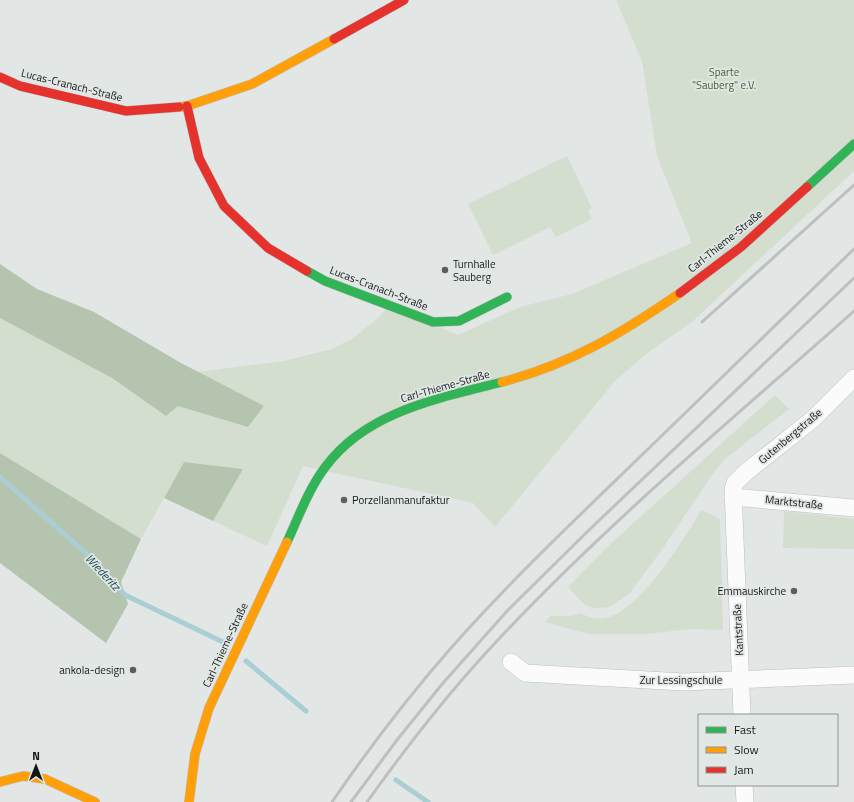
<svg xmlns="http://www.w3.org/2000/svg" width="854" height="802" viewBox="0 0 854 802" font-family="'Titillium Web',sans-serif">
  <rect width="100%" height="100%" fill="#e2e6e4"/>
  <g fill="#d3decf">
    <path d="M616,0H854V171L693,321L646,354L616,380L495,527L473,503L303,466L267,546L213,521L243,469L184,462L141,539L0,453V318L112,378L166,416L178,405L248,427L263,406L197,372L284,361L332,349L353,338L378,318L389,306L458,335L520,307L572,294L692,243L657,156L642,61Z"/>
    <path d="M567,156L592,208L588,210L592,219L556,237L550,227L493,255L468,204Z"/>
    <path d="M775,395L789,409L725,459L712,475L661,551L629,594L609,607L593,608L585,605L568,587L606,548Z"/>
    <path d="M701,510L720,519L723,630L692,629L645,634H588L545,622L550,616H572L580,613C590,618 601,621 612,616C644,603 684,540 701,510Z"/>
    <path d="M784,511L854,519V549L783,548Z"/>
  </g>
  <g fill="#b5c4af">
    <path d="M0,264L37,289L94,312L181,363L264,406L248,427L178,406L166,416L112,378L0,318Z"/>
    <path d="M0,453L141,539L121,582L128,604L106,643L0,563Z"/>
    <path d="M184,462L243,469L213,521L164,498Z"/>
  </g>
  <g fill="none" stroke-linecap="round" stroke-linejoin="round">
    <g stroke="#a9cfd5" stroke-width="5">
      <path d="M0,477L89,556L125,595L223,642"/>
      <path d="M246,661L306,711"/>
      <path d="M396,780L428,802"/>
    </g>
    <defs>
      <g id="street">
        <path d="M733,497L854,508"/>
        <path d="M511,662L525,673L683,682L854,675"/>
        <path d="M742,715L733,489L735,483L745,473L813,419L854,378"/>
        <path d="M744,785L745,802"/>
      </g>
      <g id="fast">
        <path d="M807,187L854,144"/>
        <path d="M307,271L325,281L433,322L459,321L507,297"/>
        <path d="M287,542C299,516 309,488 326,466C367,411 440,398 502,382"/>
      </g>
      <g id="slow">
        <path d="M179,107L187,106L252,84L334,39"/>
        <path d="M502,382C571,364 622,333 680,293"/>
        <path d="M0,782L23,776L45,779L95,802"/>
        <path d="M189,802L195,754L209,708L287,542"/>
      </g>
      <g id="jam">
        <path d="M334,39L404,0"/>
        <path d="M0,77L20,86L126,111L179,107"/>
        <path d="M187,106L199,158L224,206L268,248L307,271"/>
        <path d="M680,293L741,247L807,187"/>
      </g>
    </defs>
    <use href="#street" stroke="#bcbebe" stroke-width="18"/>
    <use href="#fast" stroke="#bcbebe" stroke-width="10"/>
    <use href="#slow" stroke="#bcbebe" stroke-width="10"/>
    <use href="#jam" stroke="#bcbebe" stroke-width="10"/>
    <use href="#street" stroke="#fbfbfb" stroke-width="17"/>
    <use href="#fast" stroke="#30b455" stroke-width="9"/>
    <use href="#slow" stroke="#ff9f0a" stroke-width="9"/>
    <use href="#jam" stroke="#e5322d" stroke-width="9"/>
    <g stroke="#bebfbf" stroke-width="3">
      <path d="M702,322L854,185"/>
      <path d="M332,802C369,748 408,697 451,648C512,579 579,516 645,452C715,384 784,317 854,249"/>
      <path d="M351,802L397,740L443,683L508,610L589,530L854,278"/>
      <path d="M367,802C407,746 449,692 496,642C607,523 733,419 854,311"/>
    </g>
  </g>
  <g fill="#5d5f5e" stroke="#e1e7e5" stroke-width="1.5">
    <circle cx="445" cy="270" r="4"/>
    <circle cx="344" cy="500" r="4"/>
    <circle cx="794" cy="591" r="4"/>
    <circle cx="133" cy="670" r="4"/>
  </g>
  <g text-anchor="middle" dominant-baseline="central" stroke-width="3.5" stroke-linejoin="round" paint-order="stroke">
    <g font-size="11" fill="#40602c" stroke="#e1e7e5">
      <text x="724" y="72">Sparte<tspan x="724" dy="13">"Sauberg" e.V.</tspan></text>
    </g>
    <g font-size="11" fill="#151716" stroke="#e1e7e5">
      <text transform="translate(72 85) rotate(14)">Lucas-Cranach-Straße</text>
      <text transform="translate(725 241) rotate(-39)">Carl-Thieme-Straße</text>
      <text transform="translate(379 288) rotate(21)">Lucas-Cranach-Straße</text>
      <text transform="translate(445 386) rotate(-16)">Carl-Thieme-Straße</text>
      <text transform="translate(790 436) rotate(-40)">Gutenbergstraße</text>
      <text transform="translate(794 502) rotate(6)">Marktstraße</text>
      <text transform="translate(738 630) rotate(-93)">Kantstraße</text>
      <text transform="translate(225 645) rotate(-65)">Carl-Thieme-Straße</text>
      <text x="681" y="680">Zur Lessingschule</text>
    </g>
    <g font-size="11" fill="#151716" stroke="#e1e7e5" text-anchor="start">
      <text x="453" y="264">Turnhalle<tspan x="453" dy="13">Sauberg</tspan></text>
      <text x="352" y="500">Porzellanmanufaktur</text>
      <text x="786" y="591" text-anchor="end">Emmauskirche</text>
      <text x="125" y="670" text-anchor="end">ankola-design</text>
    </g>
    <g font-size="12" font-style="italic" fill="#1d4c54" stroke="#e1e7e5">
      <text transform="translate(103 572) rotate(47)">Wiederitz</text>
    </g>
  </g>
  <rect x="698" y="714" width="140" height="72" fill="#e1e7e5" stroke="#8f9492"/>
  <rect x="706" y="727" width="20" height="6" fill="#30b455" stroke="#8f9492"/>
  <text x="734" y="734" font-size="12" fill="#151716">Fast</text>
  <rect x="706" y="747" width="20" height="6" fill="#ff9f0a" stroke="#8f9492"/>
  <text x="734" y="754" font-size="12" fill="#151716">Slow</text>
  <rect x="706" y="767" width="20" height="6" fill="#e5322d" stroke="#8f9492"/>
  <text x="734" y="774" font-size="12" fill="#151716">Jam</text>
  <g transform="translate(36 766)" stroke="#e1e7e5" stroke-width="3" paint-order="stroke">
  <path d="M0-3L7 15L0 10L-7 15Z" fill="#151716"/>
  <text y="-6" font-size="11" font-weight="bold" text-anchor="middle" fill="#151716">N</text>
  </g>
</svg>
